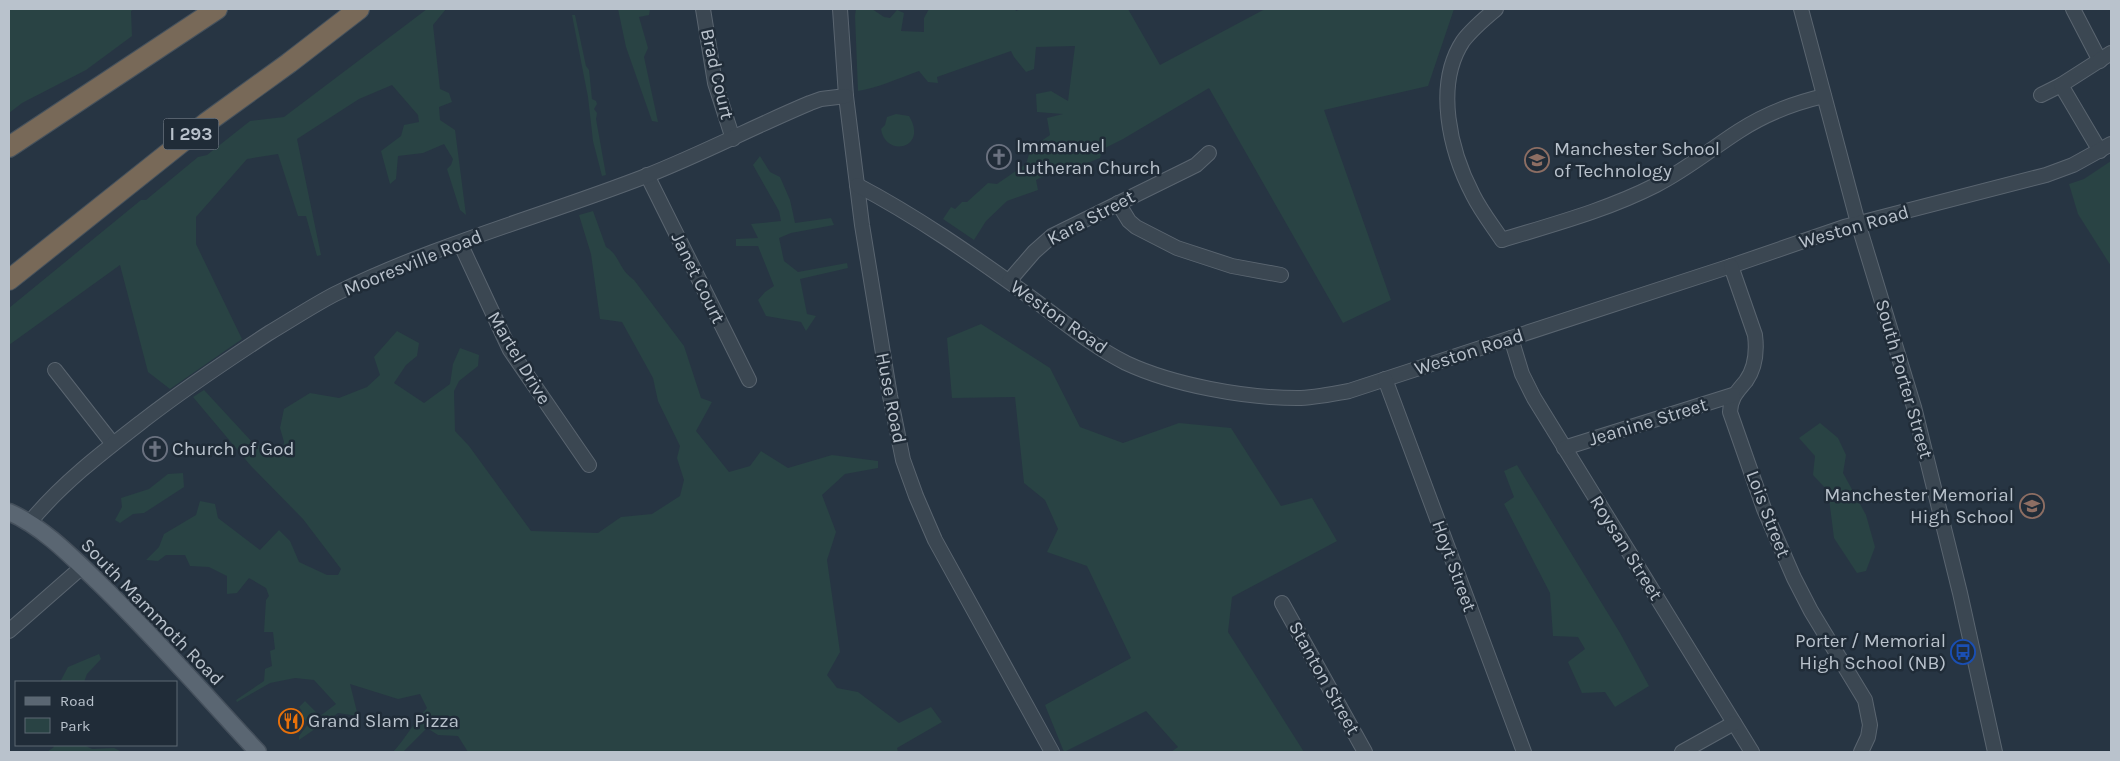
<svg xmlns="http://www.w3.org/2000/svg" width="2120" height="761" viewBox="0 0 2120 761" font-family="Karla,sans-serif">
  <rect width="100%" height="100%" fill="#273543"/>
  <g fill="#294344">
    <path d="M9,9H134L131,11L132,36L86,70L22,103L9,113Z"/>
    <path d="M427,9H446L433,25L440,89L449,93L452,102L439,107L440,120L455,130L466,215L460,210L447,169L451,165L453,159L444,144L423,153L398,156L396,179L390,184L381,151L401,136L404,125L419,122L418,115L392,85L359,99L297,139L321,255L317,256L306,216H298L278,154L247,159L196,217V244L242,339L170,389L148,372L120,265L9,345V308L141,200H146L198,157L207,155L250,121L284,117Z"/>
    <path d="M618,9H650L649,15L639,17L648,48L644,57L658,122L652,121L626,47Z"/>
    <path d="M856,9H872L884,17L890,18L897,10L904,13L901,31L924,32V18L929,9H1015L1016,11L1021,9H1128L1160,65L1265,9H1454L1428,86L1324,110L1391,300L1343,323L1209,88L1123,139L1103,149L1100,158L1070,170L1061,167L1036,180L1038,190L1007,201L986,221L974,240L943,219L951,207L955,209L962,202H967L988,183L997,184L1026,164L1031,148L1050,135L1047,118L1063,114L1037,112L1036,94L1051,91L1068,101L1075,46L1036,47L1034,69L1026,72L1014,57L1011,51L937,77L938,83L928,82L919,71C899,78 878,88 858,91L855,16Z"/>
    <path d="M572,15H575L586,66L589,70L592,99L596,101L597,104L594,109L597,113L596,119L606,175L602,176L593,141L588,97Z"/>
    <path d="M896,114L909,116C929,149 885,158 881,129L885,125L887,117Z"/>
    <path d="M760,156L770,172L780,177L790,200L795,223L831,218L834,225L791,233L779,238L784,261L798,272L847,263L848,268L800,279L807,314L816,316L806,331L801,322L766,316L758,300L765,292L774,286L758,246H736V239L758,238L751,224L781,221L779,211L753,165Z"/>
    <path d="M2111,161V266L2078,214L2069,184L2084,179Z"/>
    <path d="M593,211L606,247C620,255 618,269 634,280L684,346L701,398L712,402L696,431L729,472L750,466L761,451L788,468L832,455L878,461V468L845,474L822,495L836,532L827,560L840,652L827,675L837,688L858,692L899,723L931,707L942,722L897,748L898,752H468L458,736L438,735L427,728L403,752H393C406,738 414,722 427,708L420,694L398,699L350,684L358,716L338,713L299,740V736L308,724L301,715L302,711L299,707L305,701L320,716L336,704L314,680L295,678L270,683L237,702L236,700L264,681L265,669L272,666L270,651L275,649L273,632H264L266,600L269,596L266,588L249,578L237,593L227,594V576L209,567L190,566L185,555H166L158,561L146,560L159,547L164,534L196,515L200,501L215,504L218,518L260,550L279,530L290,541L299,562L327,575H338L341,569L303,519L251,466L193,397L204,390L253,443L273,453L283,449L284,442L280,428L284,409L310,393L339,398L367,387L380,375L374,357L397,331L419,343L417,356L406,365L394,383L424,403L450,384L453,364L460,348L479,355L478,366L459,381L454,391L455,431L469,446L531,531L598,533L621,517L652,514L680,496L684,480L677,458L680,446L658,401L653,378L622,322L600,319L591,254L579,215Z"/>
    <path d="M981,324L1050,368L1080,427L1123,443L1179,423L1231,428L1281,506L1312,498L1337,541L1232,597L1228,632L1304,752H1171L1178,747L1146,711L1064,752L1045,705L1131,658L1087,566L1047,552L1058,529L1045,500L1024,483L1015,397L952,398L947,338Z"/>
    <path d="M1820,423L1838,438L1846,455L1843,473L1866,515L1875,547L1866,571L1857,573L1834,538L1828,491L1813,475L1815,456L1799,438Z"/>
    <path d="M1517,465L1620,633L1649,686L1615,707L1605,692L1582,693L1568,662L1585,649L1578,637L1553,636L1550,593L1504,504L1514,497L1504,471Z"/>
    <path d="M183,473L184,487L144,513L133,514L120,523L115,520L122,507L121,498L149,489L168,474Z"/>
    <path d="M99,654L101,659L87,674L84,682H60L68,667Z"/>
    <path d="M53,745H84L92,749L114,748L122,752H47L54,747Z"/>
  </g>
  <g fill="none" stroke-linecap="round" stroke-linejoin="round">
    <defs>
      <g id="minor">
        <path d="M703,9L715,83L733,139"/>
        <path d="M840,9L846,96L862,225L890,396L903,460L916,496L935,540L1052,752"/>
        <path d="M1496,9C1484,19 1472,29 1463,41C1434,85 1450,151 1473,195C1481,211 1492,225 1502,240C1554,224 1607,210 1656,185C1686,170 1711,149 1739,131C1765,114 1794,103 1824,96"/>
        <path d="M1801,9L1858,223L1914,407L1960,593L1995,752"/>
        <path d="M2073,9L2100,61"/>
        <path d="M2041,95L2061,85"/>
        <path d="M2100,151L2061,85L2111,53"/>
        <path d="M647,175L749,380"/>
        <path d="M857,185C916,216 972,255 1026,294C1058,317 1090,345 1126,363C1173,385 1245,398 1297,398C1314,398 1332,394 1349,391L1731,266L1844,227L2046,175L2073,165L2111,144"/>
        <path d="M1118,203L1129,221L1136,227L1177,248L1232,266L1281,275"/>
        <path d="M460,243L510,350L589,465"/>
        <path d="M1731,266L1755,335C1757,351 1756,367 1746,381C1737,392 1731,397 1730,412L1764,509L1794,578L1811,611L1865,700L1870,725L1868,737L1861,752"/>
        <path d="M1009,281L1034,252L1052,236L1188,169L1196,165L1209,153"/>
        <path d="M1511,338L1522,374L1534,398L1752,752"/>
        <path d="M55,370L113,444"/>
        <path d="M1385,379L1524,752"/>
        <path d="M1564,448L1733,395"/>
        <path d="M30,522C62,483 104,451 144,420C184,389 226,361 269,333C291,320 312,306 335,294C434,245 543,216 646,176C702,154 755,126 810,103L821,99L846,96"/>
        <path d="M1282,603L1365,752"/>
        <path d="M9,631L82,567"/>
        <path d="M1682,752L1734,723"/>
      </g>
      <path id="major" d="M9,512C43,527 71,556 98,582C154,636 205,695 258,752"/>
      <g id="highway">
        <path d="M9,147L217,9"/>
        <path d="M9,280L206,123L289,63L359,9"/>
      </g>
    </defs>
    <use href="#minor" stroke="#5a6570" stroke-width="16"/>
    <use href="#major" stroke="#45505c" stroke-width="19"/>
    <use href="#highway" stroke="#46525d" stroke-width="22"/>
    <use href="#minor" stroke="#3b4752" stroke-width="14"/>
    <use href="#major" stroke="#5a6672" stroke-width="16"/>
    <use href="#highway" stroke="#786958" stroke-width="20"/>
  </g>
  <defs>
    <symbol id="church-ring" viewBox="-11 -11 22 22"><circle r="9.5" fill="#202c38" stroke="#6b7280" stroke-width="1.5"/><path d="M-1.2-6h2.4v3.5h3.3v2.4h-3.3V6h-2.4V-.1h-3.3v-2.4h3.3Z" fill="#6b7280"/></symbol>
    <symbol id="school-ring" viewBox="-11 -11 22 22"><circle r="9.5" fill="#202c38" stroke="#8d6e63" stroke-width="1.5"/><path d="M0-5L7-2L0 1L-7-2ZM-4 1L0 2.5L4 1V4Q0 6-4 4Z" fill="#8d6e63"/></symbol>
    <symbol id="bus-ring" viewBox="-11 -11 22 22"><circle r="9.5" fill="#202c38" stroke="#1a4fb4" stroke-width="1.5"/><path d="M-5-6H5V4H4V6H2V4H-2V6H-4V4H-5ZM-3.5-4V0h7V-4ZM-3.5 1.2v1.5H-2V1.2ZM2 1.2v1.5H3.5V1.2Z" fill="#1a4fb4"/></symbol>
    <symbol id="restaurant-ring" viewBox="-11 -11 22 22"><circle r="9.5" fill="#202c38" stroke="#e8710a" stroke-width="1.5"/><path d="M-5-6h1v4h1v-4h1v4h1v-4h1v5L-1.5 .5V6h-2V.5L-5-1ZM5-6V6H3V1.5H1.5Q1.5-4 5-6Z" fill="#e8710a"/></symbol>
  </defs>
  <g fill-rule="evenodd">
    <use href="#church-ring" x="985" y="143" width="28" height="28"/>
    <use href="#school-ring" x="1523" y="146" width="28" height="28"/>
    <use href="#church-ring" x="141" y="435" width="28" height="28"/>
    <use href="#school-ring" x="2018" y="492" width="28" height="28"/>
    <use href="#bus-ring" x="1949" y="638" width="28" height="28"/>
    <use href="#restaurant-ring" x="277" y="707" width="28" height="28"/>
  </g>
  <g text-anchor="middle" dominant-baseline="central" stroke-width="5" stroke-linejoin="round" paint-order="stroke">
    <rect fill="#202c38" stroke="#8b95a0" stroke-width="1" x="163.5" y="118.5" width="55" height="31" rx="4"/>
    <g font-size="18" font-weight="bold" fill="#b9c2cc">
      <text x="191" y="134">I 293</text>
    </g>
    <g font-size="19" fill="#b9c2cc" stroke="#202c38">
      <text transform="translate(717 74) rotate(77)">Brad Court</text>
      <text transform="translate(1091 218) rotate(-28)">Kara Street</text>
      <text transform="translate(1854 227) rotate(-16)">Weston Road</text>
      <text transform="translate(413 263) rotate(-22)">Mooresville Road</text>
      <text transform="translate(698 278) rotate(64)">Janet Court</text>
      <text transform="translate(1059 317) rotate(35)">Weston Road</text>
      <text transform="translate(1469 352) rotate(-18)">Weston Road</text>
      <text transform="translate(519 358) rotate(59)">Martel Drive</text>
      <text transform="translate(1904 379) rotate(74)">South Porter Street</text>
      <text transform="translate(891 398) rotate(79)">Huse Road</text>
      <text transform="translate(1648 422) rotate(-17)">Jeanine Street</text>
      <text transform="translate(1768 514) rotate(69)">Lois Street</text>
      <text transform="translate(1626 548) rotate(58)">Roysan Street</text>
      <text transform="translate(1454 566) rotate(70)">Hoyt Street</text>
      <text transform="translate(152 612) rotate(46)">South Mammoth Road</text>
      <text transform="translate(1324 678) rotate(61)">Stanton Street</text>
    </g>
    <g font-size="19" fill="#b9c2cc" stroke="#202c38" text-anchor="start">
      <text x="1016" y="146">Immanuel<tspan x="1016" dy="22">Lutheran Church</tspan></text>
      <text x="1554" y="149">Manchester School<tspan x="1554" dy="22">of Technology</tspan></text>
      <text x="172" y="449">Church of God</text>
      <text x="2014" y="495" text-anchor="end">Manchester Memorial<tspan x="2014" dy="22">High School</tspan></text>
      <text x="1946" y="641" text-anchor="end">Porter / Memorial<tspan x="1946" dy="22">High School (NB)</tspan></text>
      <text x="308" y="721">Grand Slam Pizza</text>
    </g>
  </g>
  <rect width="2120" height="761" fill="none" stroke="#b9c2cc" stroke-width="20"/>
  <rect x="15" y="681" width="162" height="65" fill="#202c38" stroke="#5d6873"/>
  <rect x="25" y="697" width="25" height="8" fill="#5a6672" stroke="#5d6873"/>
  <text x="60" y="706" font-size="15" fill="#b9c2cc">Road</text>
  <rect x="25" y="718" width="25" height="15" fill="#294344" stroke="#5d6873"/>
  <text x="60" y="731" font-size="15" fill="#b9c2cc">Park</text>
</svg>
